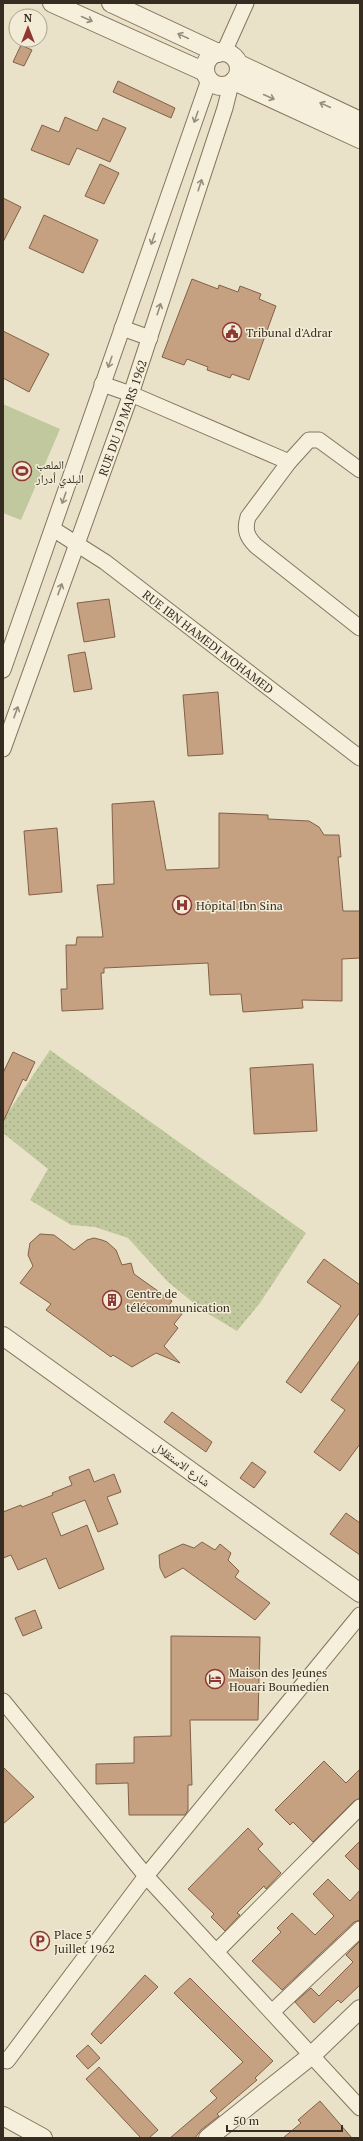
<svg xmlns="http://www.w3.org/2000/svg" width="363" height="2141" viewBox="0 0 363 2141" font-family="'PT Serif','Noto Naskh Arabic',serif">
  <defs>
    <pattern id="garden-dots" width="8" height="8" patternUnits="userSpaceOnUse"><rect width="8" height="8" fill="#c1c89d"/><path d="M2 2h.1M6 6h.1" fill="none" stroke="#a6ac87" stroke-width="1.8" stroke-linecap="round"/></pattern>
  </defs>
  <rect width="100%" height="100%" fill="#eae2c8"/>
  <path fill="#c1c89d" d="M3,404L60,429L21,520L3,513Z"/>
  <path fill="url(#garden-dots)" d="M50,1050L306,1233L260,1303L237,1331L202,1310L167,1281L128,1238L95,1227L71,1225L30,1200L48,1169L3,1133V1120Z"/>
  <g fill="#c5a182" stroke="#816147">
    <path d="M21,45L32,50L24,66L13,62Z"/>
    <path d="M118,81L175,108L171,118L113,92Z"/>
    <path d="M65,117L97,131L103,118L126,128L110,162L77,148L69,165L31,150L42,125L59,132Z"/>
    <path d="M100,164L119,173L104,204L85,196Z"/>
    <path d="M3,198L21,207L3,242Z"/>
    <path d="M44,215L98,240L83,273L29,248Z"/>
    <path d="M192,279L218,289L219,285L238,292L240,286L261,294L259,299L276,306L249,380L232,374L230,378L207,370L208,367L187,359L184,365L162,357Z"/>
    <path d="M3,331L49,354L29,392L3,378Z"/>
    <path d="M109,599L115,637L84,642L77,603Z"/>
    <path d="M85,652L92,689L74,692L68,655Z"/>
    <path d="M218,692L223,754L188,756L183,695Z"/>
    <path d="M154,801L166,870L219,868V813L268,815V819L309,821L319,827L324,835H339L341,857H338L343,911H360V958L342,959V1001L302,1000L303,1008L243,1012L241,994L210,995L208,963L104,968V973H101L103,1009L62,1011L61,989H67L66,945H76L77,937H103L97,885L114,884L112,804Z"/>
    <path d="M57,828L62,892L29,895L24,831Z"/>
    <path d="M13,1052L35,1062L26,1081L23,1079L3,1122V1073Z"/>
    <path d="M313,1064L317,1131L254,1134L250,1068Z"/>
    <path d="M40,1234L54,1235L74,1250L87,1240L94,1238L102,1240L107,1242L116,1250L122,1265L131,1263L134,1274L172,1301L169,1305L182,1314L174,1324L178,1328L164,1346L180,1363L156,1353L132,1367L113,1355L111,1357L46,1310L51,1304L20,1283L33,1266L28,1255L30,1243Z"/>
    <path d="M324,1259L360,1285V1312L301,1393L286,1382L341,1306L307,1282Z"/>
    <path d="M360,1360V1444L340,1471L314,1452L345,1410L331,1400Z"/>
    <path d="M172,1412L212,1442L206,1452L164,1422Z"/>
    <path d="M252,1462L266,1472L254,1488L240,1478Z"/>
    <path d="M89,1469L94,1482L114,1474L121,1492L107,1497L118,1524L98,1532L85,1500L52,1513L61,1536L87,1525L104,1569L59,1589L46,1558L18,1570L11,1555L3,1558V1512L21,1505L22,1507L53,1495L52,1493L72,1485L69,1477Z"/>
    <path d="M346,1513L360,1523V1555L330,1534Z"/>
    <path d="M202,1542L215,1550L220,1544L231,1553L228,1560L239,1571L235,1577L270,1603L255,1620L183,1568L165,1578L160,1568L159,1555L183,1544L194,1548Z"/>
    <path d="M35,1610L42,1628L23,1636L15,1618Z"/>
    <path d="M171,1636L260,1637L258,1720H190L192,1785H188V1810L185,1815H129L128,1783L96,1784V1764L134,1763V1737L171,1736Z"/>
    <path d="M324,1761L346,1783L360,1769V1798L354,1801L313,1842L293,1822L290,1825L275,1810Z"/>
    <path d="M3,1767L34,1797L3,1824Z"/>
    <path d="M248,1828L263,1844L258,1849L281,1873L266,1889L264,1886L237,1913L240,1915L225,1931L211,1917L214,1914L188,1889Z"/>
    <path d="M360,1841V1871L345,1856Z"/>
    <path d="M328,1879L350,1901L360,1890V1920L354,1922L282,1990L252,1961L281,1932L277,1928L292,1913L315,1935L334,1916L313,1894Z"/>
    <path d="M360,1941V1985L341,2003L338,2000L314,2023L295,2002L311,1988L319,1996L353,1962L346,1955Z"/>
    <path d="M145,1975L158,1987L101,2044L91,2034Z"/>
    <path d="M190,1978L273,2061L255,2078L257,2080L217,2114L219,2116L201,2130L195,2138H170L217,2098L210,2091L243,2062L174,1993Z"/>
    <path d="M88,2045L100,2058L88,2069L76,2056Z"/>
    <path d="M99,2067L158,2130L149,2138H141L86,2079Z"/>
    <path d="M320,2101L352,2138H283L301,2123L298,2120Z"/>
  </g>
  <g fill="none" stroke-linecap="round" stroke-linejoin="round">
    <defs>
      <g id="minor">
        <path d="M224,52L246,3"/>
        <path d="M122,328L150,338"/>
        <path d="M102,384L131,394L289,462"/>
        <path d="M360,470L319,440H309L289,462L248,517C244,530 247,537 256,546L360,628"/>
        <path id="s1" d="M53,529L105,562L360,758"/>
        <path d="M3,670L209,80"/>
        <path id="s2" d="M3,749L131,394L225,108L231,84"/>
        <path d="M3,1701L146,1876L360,2108"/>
        <path d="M216,1952L360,1807"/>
        <path d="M272,2012L360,1929"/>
        <path d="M3,2059L7,2061L146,1876L360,1615"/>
      </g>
      <g id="tertiary">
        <path d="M52,3L205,72"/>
        <path d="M111,3L218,53"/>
        <circle cx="222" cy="69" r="17"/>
        <path d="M239,64L360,121"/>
        <path d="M234,81L360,139"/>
        <path d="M3,1336L360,1593"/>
        <path d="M3,2116L43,2138"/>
        <path d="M208,2138L312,2055L360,2009"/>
      </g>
    </defs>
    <use href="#minor" stroke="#85755f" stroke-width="17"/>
    <use href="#tertiary" stroke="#85755f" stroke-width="20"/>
    <use href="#minor" stroke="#f6efdb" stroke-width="15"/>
    <use href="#tertiary" stroke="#f6efdb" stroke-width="18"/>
  </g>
  <defs><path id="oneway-shaft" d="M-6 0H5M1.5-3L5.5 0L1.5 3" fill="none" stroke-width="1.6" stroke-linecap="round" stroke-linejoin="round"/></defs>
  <g stroke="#968e7e">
    <use href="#oneway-shaft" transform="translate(87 19) rotate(24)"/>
    <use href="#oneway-shaft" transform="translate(183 36) rotate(-155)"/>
    <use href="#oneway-shaft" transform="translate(269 97) rotate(24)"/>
    <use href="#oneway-shaft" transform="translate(325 105) rotate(-155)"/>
    <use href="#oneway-shaft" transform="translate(196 117) rotate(109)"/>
    <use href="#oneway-shaft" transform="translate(200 185) rotate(-72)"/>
    <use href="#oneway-shaft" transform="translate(153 239) rotate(109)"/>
    <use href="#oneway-shaft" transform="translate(159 309) rotate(-72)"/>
    <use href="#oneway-shaft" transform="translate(110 362) rotate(109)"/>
    <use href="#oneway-shaft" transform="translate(64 498) rotate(109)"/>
    <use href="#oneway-shaft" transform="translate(60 589) rotate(-70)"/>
    <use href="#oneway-shaft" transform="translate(16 712) rotate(-70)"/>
  </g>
  <defs>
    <symbol id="civic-ring" viewBox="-11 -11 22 22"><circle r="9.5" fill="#f2ecd7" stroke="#8e3835" stroke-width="1.5"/><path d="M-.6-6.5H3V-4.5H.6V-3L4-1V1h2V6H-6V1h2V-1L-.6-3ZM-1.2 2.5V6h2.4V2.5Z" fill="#8e3835"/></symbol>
    <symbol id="stadium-ring" viewBox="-11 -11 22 22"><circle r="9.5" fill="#f2ecd7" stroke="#8e3835" stroke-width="1.5"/><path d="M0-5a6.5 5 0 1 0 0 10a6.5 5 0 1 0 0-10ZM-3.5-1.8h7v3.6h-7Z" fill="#8e3835"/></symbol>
    <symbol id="hospital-ring" viewBox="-11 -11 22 22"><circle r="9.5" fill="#f2ecd7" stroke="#8e3835" stroke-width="1.5"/><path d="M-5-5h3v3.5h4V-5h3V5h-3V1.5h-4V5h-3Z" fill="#8e3835"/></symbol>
    <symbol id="building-ring" viewBox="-11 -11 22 22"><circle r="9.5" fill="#f2ecd7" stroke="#8e3835" stroke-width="1.5"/><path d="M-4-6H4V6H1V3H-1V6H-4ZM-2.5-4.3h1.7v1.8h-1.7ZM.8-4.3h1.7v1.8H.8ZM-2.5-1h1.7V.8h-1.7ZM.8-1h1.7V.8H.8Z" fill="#8e3835"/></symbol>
    <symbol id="hotel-ring" viewBox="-11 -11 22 22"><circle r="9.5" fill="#f2ecd7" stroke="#8e3835" stroke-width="1.5"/><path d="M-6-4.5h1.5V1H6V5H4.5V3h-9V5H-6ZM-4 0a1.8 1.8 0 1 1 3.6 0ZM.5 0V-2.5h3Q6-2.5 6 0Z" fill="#8e3835"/></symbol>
    <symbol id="parking-ring" viewBox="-11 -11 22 22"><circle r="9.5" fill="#f2ecd7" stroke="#8e3835" stroke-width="1.5"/><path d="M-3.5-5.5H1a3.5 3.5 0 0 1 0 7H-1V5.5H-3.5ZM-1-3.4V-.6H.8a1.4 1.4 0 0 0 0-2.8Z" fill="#8e3835"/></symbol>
  </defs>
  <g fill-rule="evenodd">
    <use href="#civic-ring" x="221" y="321" width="22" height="22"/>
    <use href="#stadium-ring" x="11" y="460" width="22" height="22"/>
    <use href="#hospital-ring" x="171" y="894" width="22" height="22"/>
    <use href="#building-ring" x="101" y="1289" width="22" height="22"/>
    <use href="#hotel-ring" x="204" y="1668" width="22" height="22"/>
    <use href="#parking-ring" x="29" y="1930" width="22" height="22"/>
  </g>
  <g text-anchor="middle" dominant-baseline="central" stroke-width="3" stroke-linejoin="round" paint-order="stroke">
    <g font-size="12" fill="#362c21" stroke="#f2ecd7" text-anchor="start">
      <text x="246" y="332">Tribunal d'Adrar</text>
      <text x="36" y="464">الملعب<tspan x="36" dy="14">البلدي أدرار</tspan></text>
      <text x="196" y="905">Hôpital Ibn Sina</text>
      <text x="126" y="1293">Centre de<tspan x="126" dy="14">télécommunication</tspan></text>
      <text x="229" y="1672">Maison des Jeunes<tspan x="229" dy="14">Houari Boumedien</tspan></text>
      <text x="54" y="1934">Place 5<tspan x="54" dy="14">Juillet 1962</tspan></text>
    </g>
    <g font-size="12" fill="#362c21" stroke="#f2ecd7">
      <text stroke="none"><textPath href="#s2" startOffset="352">RUE DU 19 MARS 1962</textPath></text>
      <text stroke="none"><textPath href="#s1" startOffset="192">RUE IBN HAMEDI MOHAMED</textPath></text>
      <text transform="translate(182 1464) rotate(36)">شارع الاستقلال</text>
    </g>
  </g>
  <rect width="363" height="2141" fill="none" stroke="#362c21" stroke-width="8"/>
  <g transform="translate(28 28)"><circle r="19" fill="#f2ecd7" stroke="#a79f8e"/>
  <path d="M0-3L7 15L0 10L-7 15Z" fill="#8e3835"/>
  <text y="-6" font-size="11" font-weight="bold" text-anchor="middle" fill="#362c21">N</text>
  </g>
  <path d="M227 2125v6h115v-6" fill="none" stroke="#362c21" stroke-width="2"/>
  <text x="233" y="2125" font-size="12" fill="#362c21" stroke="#f2ecd7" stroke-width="3" paint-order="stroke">50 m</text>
</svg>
